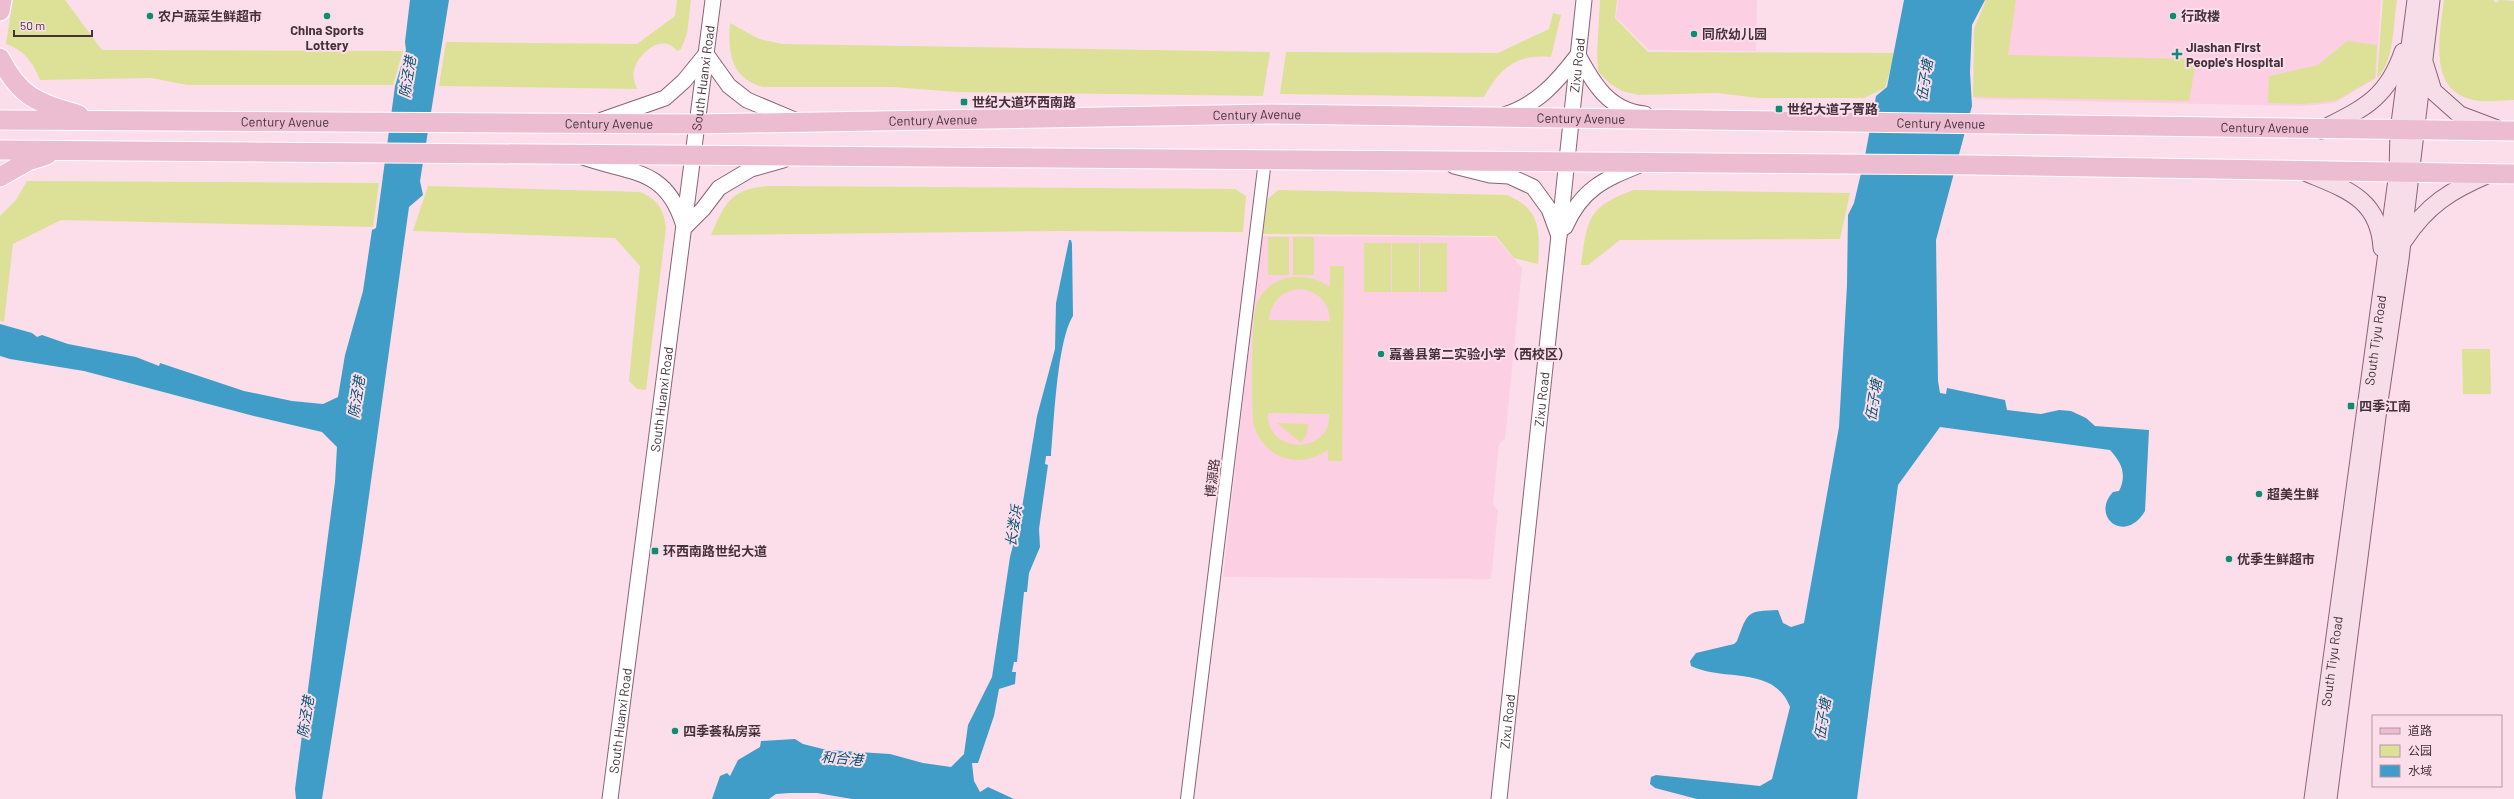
<svg xmlns="http://www.w3.org/2000/svg" width="2514" height="799" viewBox="0 0 2514 799" font-family="Barlow,'Noto Sans SC',sans-serif">
  <rect width="100%" height="100%" fill="#fcdeea"/>
  <g fill="#fdcfe2">
    <path d="M1618,0H1757L1756,51L1649,50L1616,17Z"/>
    <path d="M1986,0H2381L2376,78L2335,103L2302,106L1975,99L1977,66Z"/>
    <path d="M1262,236L1495,237L1522,268L1505,439L1499,444L1493,504L1498,511L1491,579L1223,577Z"/>
  </g>
  <g fill="#dce197" fill-rule="evenodd">
    <path d="M13,0H65L102,50L403,51L393,85H187L152,78L40,80C33,62 24,50 6,44Z"/>
    <path d="M677,0H691L687,34L681,49L678,51C675,50 673,46 670,45C655,38 637,57 634,70C632,76 635,83 637,89L439,86L446,42L637,44L675,16Z"/>
    <path d="M1600,0H1617L1615,18L1648,52L1895,53L1885,88L1864,98H1758L1717,93L1639,95L1622,91L1609,83L1598,71L1597,54Z"/>
    <path d="M1986,0H2016L2008,55L2190,59L2196,62L2189,101L1973,97L1974,29Z"/>
    <path d="M2383,0H2397C2393,24 2395,60 2377,78Z"/>
    <path d="M2444,0H2493L2496,3L2500,0L2514,1V100C2501,100 2486,103 2474,100C2427,91 2440,34 2444,0Z"/>
    <path d="M1553,13L1561,15L1551,57C1516,54 1500,68 1484,97L1280,94L1286,52L1498,53L1549,29Z"/>
    <path d="M730,23L759,39L783,44L1270,52L1263,96L957,92L893,87H763C730,78 728,52 730,23Z"/>
    <path d="M2347,41L2377,45L2375,78L2335,101L2303,104L2268,103L2269,76L2318,65Z"/>
    <path d="M27,181L379,183L373,227L61,220L13,244L4,322L0,321V216L16,200Z"/>
    <path d="M428,186L640,192C657,199 664,209 666,228L646,390L637,389L629,381L640,266L615,238L413,231Z"/>
    <path d="M770,186L1235,189L1246,196L1243,232L1056,231L711,235C726,201 731,189 770,186Z"/>
    <path d="M1278,190L1507,195C1541,209 1540,231 1538,264L1514,258L1496,236L1262,234L1268,199Z"/>
    <path d="M1634,190L1850,193L1840,239L1620,240L1588,265H1581C1587,219 1588,206 1634,190Z"/>
    <rect x="1268" y="237" width="21" height="38"/>
    <rect x="1293" y="237" width="21" height="38"/>
    <rect x="1364" y="243" width="27" height="49"/>
    <rect x="1392" y="243" width="27" height="49"/>
    <rect x="1420" y="243" width="27" height="49"/>
    <path d="M1330,266H1344L1342,461H1328V450C1300,469 1265,460 1254,426C1251,409 1251,322 1256,306C1267,274 1305,269 1330,287ZM1300,289C1318,291 1330,303 1330,321L1269,320C1270,302 1283,290 1300,289ZM1268,413L1329,414C1332,455 1265,455 1268,413Z"/>
    <path d="M2462,349H2490L2491,394H2463Z"/>
    <path d="M1277,423L1308,424L1307,434L1301,443Z"/>
  </g>
  <g fill="#3f9dc8">
    <path d="M410,0H449L420,181L423,195L409,207L362,546L322,799H296L295,789L335,482L337,447L322,432L250,415L84,371L10,359L0,356V324L32,333L37,337L42,335L68,344L136,357L159,366L160,363L244,391L292,401L323,404L338,397L345,355L363,291L372,230L376,228L395,86L406,50L405,42Z"/>
    <path d="M1904,0H1985L1972,25L1970,72L1972,106L1936,240L1938,381L1940,393L1946,394L1947,388L2005,400L2007,410L2041,414L2059,410L2071,411L2086,418L2095,426L2149,430L2145,511C2125,545 2090,517 2113,492L2119,491C2127,475 2122,463 2110,450L1940,427L1898,485L1857,799H1697L1655,788L1650,784L1651,777L1656,775L1760,786L1772,779L1790,707C1774,665 1724,682 1691,666L1690,661L1696,653L1734,644L1737,641C1748,612 1746,611 1778,610L1783,623L1791,627L1804,623L1839,427L1847,285L1848,215L1854,203L1865,156L1876,96L1887,87Z"/>
    <path d="M1069,240H1071L1072,244L1073,316C1057,341 1054,423 1051,456H1046L1045,464L1048,465L1039,529L1040,547L1029,573L1027,592H1024L1017,662H1014L1012,672H1016L1015,684L999,689L994,716L978,763H972L974,781L980,792L988,787L1014,799H852L817,793H790L776,794L769,799H712L720,776L727,773L730,776L738,760L760,747L761,741L795,739L803,744L827,750L890,754L923,763L951,767L964,754L968,725L992,677L1010,557L1021,514L1037,416L1055,349L1056,303Z"/>
  </g>
  <g fill="none" stroke-linecap="round" stroke-linejoin="round">
    <defs>
      <path id="minor" d="M1187,799L1265,160"/>
      <g id="tertiary">
        <path d="M706,54L729,86L747,100L797,121"/>
        <path d="M1578,55C1593,83 1609,111 1645,114"/>
        <path d="M1504,115C1537,105 1557,82 1577,56"/>
        <path d="M602,120L665,98L684,81L706,54"/>
        <path d="M583,157C630,174 665,167 683,223"/>
        <path d="M1454,166L1490,175L1509,176L1533,187L1549,209L1559,236"/>
        <path d="M685,227L703,209L719,188L751,169L783,160"/>
        <path d="M1565,227C1582,188 1605,179 1642,164"/>
        <path id="s1" d="M610,799L713,0"/>
        <path id="s2" d="M1499,799L1584,0"/>
      </g>
      <g id="secondary">
        <path d="M2425,65L2433,91L2460,115L2497,129"/>
        <path d="M2321,130C2362,109 2387,99 2403,52"/>
        <path d="M2305,172C2345,189 2379,198 2382,248"/>
        <path d="M2404,240C2427,205 2451,190 2489,174"/>
        <path id="s3" d="M2313,799L2398,172L2399,131L2416,0"/>
        <path d="M2328,799L2378,409L2400,259L2431,0"/>
      </g>
      <g id="primary">
        <path d="M0,11L2,0"/>
        <path d="M0,58C21,99 38,102 79,115"/>
        <path id="s4" d="M0,120L698,124L1271,114L2514,131"/>
        <path d="M0,150L1974,165L2514,174"/>
        <path d="M0,177L28,161L47,155"/>
      </g>
    </defs>
    <use href="#minor" stroke="#8c6275" stroke-width="14"/>
    <use href="#tertiary" stroke="#8c6275" stroke-width="17"/>
    <use href="#secondary" stroke="#8c6275" stroke-width="19"/>
    <use href="#primary" stroke="#fff" stroke-width="21"/>
    <use href="#minor" stroke="#fff" stroke-width="12"/>
    <use href="#tertiary" stroke="#fff" stroke-width="15"/>
    <use href="#secondary" stroke="#f6dde8" stroke-width="17"/>
    <use href="#primary" stroke="#ecbcd1" stroke-width="19"/>
  </g>
  <g fill="#0e8b70" stroke="#fcdeea" stroke-width="1.5">
    <circle cx="150" cy="16" r="4"/>
    <circle cx="327" cy="16" r="4"/>
    <circle cx="2173" cy="16" r="4"/>
    <circle cx="1694" cy="34" r="4"/>
    <path d="M2175 48h4v4h4v4h-4v4h-4v-4h-4v-4h4z"/>
    <rect x="960" y="98" width="8" height="8" rx="2"/>
    <rect x="1775" y="105" width="8" height="8" rx="2"/>
    <circle cx="1381" cy="354" r="4"/>
    <rect x="2347" y="402" width="8" height="8" rx="2"/>
    <circle cx="2259" cy="494" r="4"/>
    <rect x="651" y="547" width="8" height="8" rx="2"/>
    <circle cx="2229" cy="559" r="4"/>
    <circle cx="675" cy="731" r="4"/>
  </g>
  <g text-anchor="middle" dominant-baseline="central" stroke-width="4" stroke-linejoin="round" paint-order="stroke">
    <g font-size="13" font-weight="bold" fill="#443139" stroke="#fcdeea" text-anchor="start">
      <text x="158" y="16">农户蔬菜生鲜超市</text>
      <text x="2181" y="16">行政楼</text>
      <text x="327" y="30" text-anchor="middle">China Sports<tspan x="327" dy="15">Lottery</tspan></text>
      <text x="1702" y="34">同欣幼儿园</text>
      <text x="2186" y="47">Jiashan First<tspan x="2186" dy="15">People's Hospital</tspan></text>
      <text x="972" y="102">世纪大道环西南路</text>
      <text x="1787" y="109">世纪大道子胥路</text>
      <text x="1389" y="354">嘉善县第二实验小学（西校区）</text>
      <text x="2359" y="406">四季江南</text>
      <text x="2267" y="494">超美生鲜</text>
      <text x="663" y="551">环西南路世纪大道</text>
      <text x="2237" y="559">优季生鲜超市</text>
      <text x="683" y="731">四季荟私房菜</text>
    </g>
    <g font-size="13" fill="#443139" stroke="#fcdeea">
      <text stroke="none"><textPath href="#s2" startOffset="738">Zixu Road</textPath></text>
      <text stroke="none"><textPath href="#s1" startOffset="727">South Huanxi Road</textPath></text>
      <text stroke="none"><textPath href="#s4" startOffset="1257">Century Avenue</textPath></text>
      <text stroke="none"><textPath href="#s4" startOffset="1581">Century Avenue</textPath></text>
      <text stroke="none"><textPath href="#s4" startOffset="933">Century Avenue</textPath></text>
      <text stroke="none"><textPath href="#s4" startOffset="285">Century Avenue</textPath></text>
      <text stroke="none"><textPath href="#s4" startOffset="609">Century Avenue</textPath></text>
      <text stroke="none"><textPath href="#s4" startOffset="1941">Century Avenue</textPath></text>
      <text stroke="none"><textPath href="#s4" startOffset="2265">Century Avenue</textPath></text>
      <text stroke="none"><textPath href="#s3" startOffset="463">South Tiyu Road</textPath></text>
      <text stroke="none"><textPath href="#s1" startOffset="403">South Huanxi Road</textPath></text>
      <text stroke="none"><textPath href="#s2" startOffset="402">Zixu Road</textPath></text>
      <text transform="translate(1212 478) rotate(-83)">博源路</text>
      <text stroke="none"><textPath href="#s3" startOffset="139">South Tiyu Road</textPath></text>
      <text stroke="none"><textPath href="#s1" startOffset="79">South Huanxi Road</textPath></text>
      <text stroke="none"><textPath href="#s2" startOffset="78">Zixu Road</textPath></text>
    </g>
    <g font-size="14" font-style="italic" fill="#065472" stroke="#fcdeea">
      <text transform="translate(407 77) rotate(-81)">陈泾港</text>
      <text transform="translate(1924 80) rotate(-81)">伍子塘</text>
      <text transform="translate(356 397) rotate(-81)">陈泾港</text>
      <text transform="translate(1873 400) rotate(-81)">伍子塘</text>
      <text transform="translate(1013 526) rotate(-81)">长溇浜</text>
      <text transform="translate(305 717) rotate(-81)">陈泾港</text>
      <text transform="translate(1822 719) rotate(-81)">伍子塘</text>
      <text transform="translate(842 758) rotate(5)">和合港</text>
    </g>
  </g>
  <rect x="2372" y="715" width="130" height="72" fill="#fcdeea" stroke="#b299a3"/>
  <rect x="2380" y="728" width="20" height="6" fill="#ecbcd1" stroke="#b299a3"/>
  <text x="2408" y="735" font-size="12" fill="#443139">道路</text>
  <rect x="2380" y="745" width="20" height="12" fill="#dce197" stroke="#b299a3"/>
  <text x="2408" y="755" font-size="12" fill="#443139">公园</text>
  <rect x="2380" y="765" width="20" height="12" fill="#3f9dc8" stroke="#b299a3"/>
  <text x="2408" y="775" font-size="12" fill="#443139">水域</text>
  <path d="M14 30v6h78v-6" fill="none" stroke="#443139" stroke-width="2"/>
  <text x="20" y="30" font-size="12" fill="#443139" stroke="#fcdeea" stroke-width="3" paint-order="stroke">50 m</text>
</svg>
